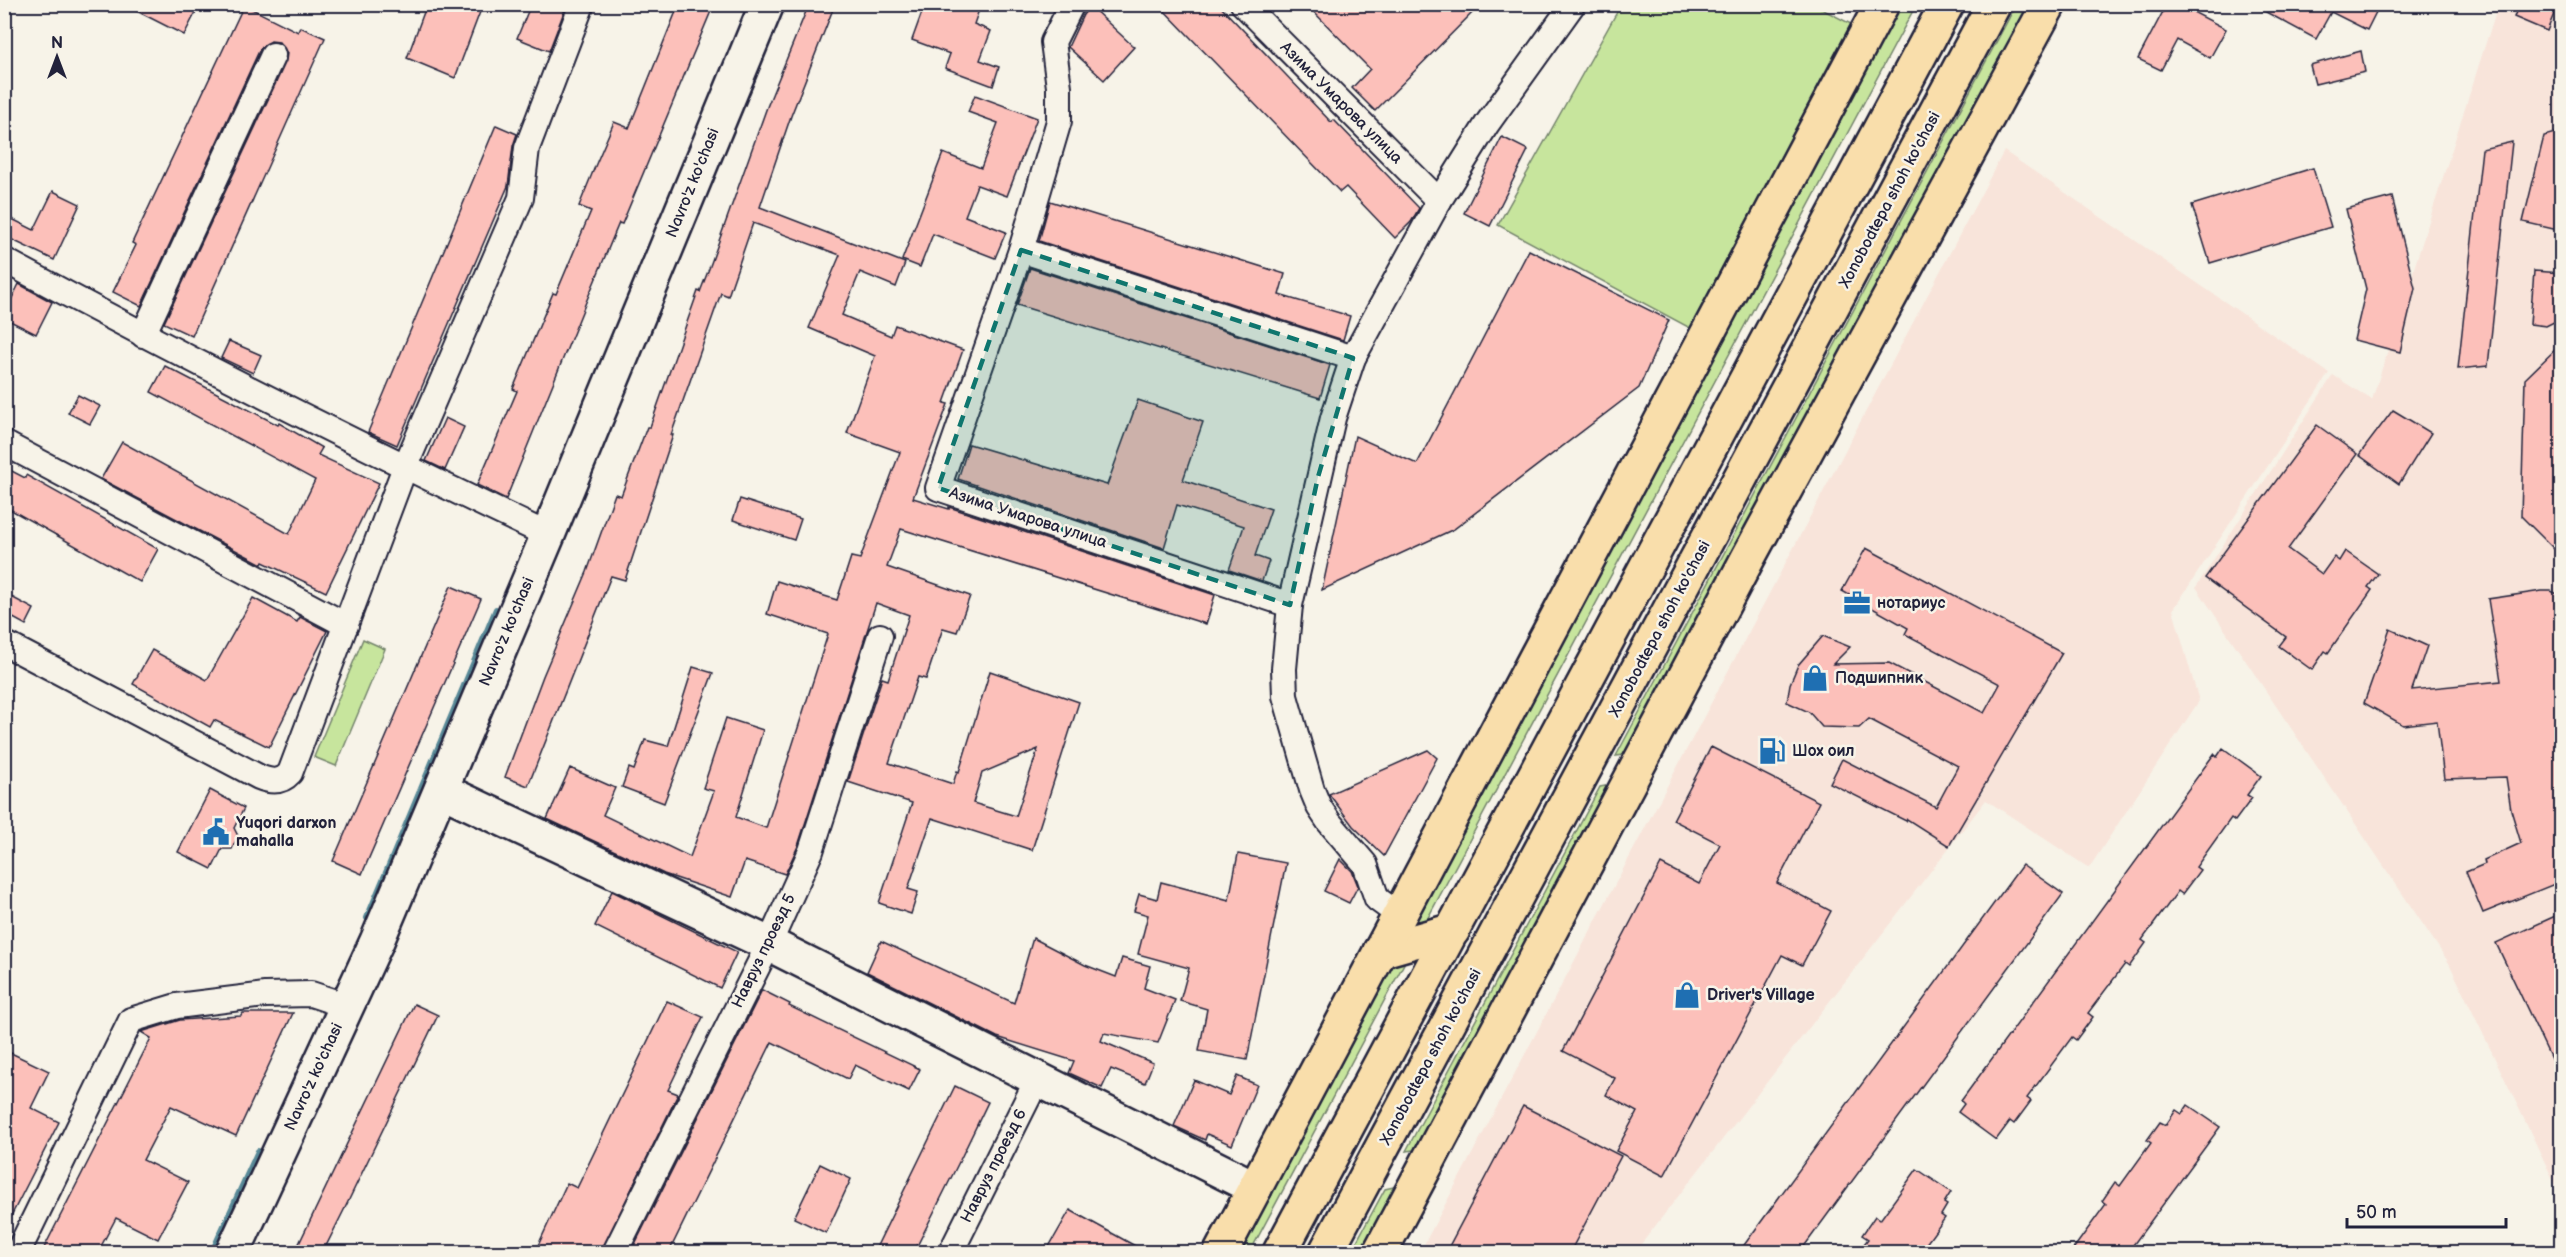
<svg xmlns="http://www.w3.org/2000/svg" width="2566" height="1257" viewBox="0 0 2566 1257" font-family="'Balsamiq Sans',sans-serif">
  <rect width="100%" height="100%" fill="#f7f3e8"/>
  <filter id="ink" filterUnits="userSpaceOnUse"><feTurbulence type="fractalNoise" baseFrequency=".0167" numOctaves="2"/><feDisplacementMap in="SourceGraphic" scale="12" xChannelSelector="R" yChannelSelector="G"/><feConvolveMatrix kernelMatrix="1 2 1 2 8 2 1 2 1" color-interpolation-filters="sRGB"/></filter>
  <g filter="url(#ink)">
    <g fill="#f8e4da">
      <path d="M2498,5H2561V1196L2449,963L2196,587L2333,375L2372,400Z"/>
      <path d="M2004,151L2329,373L2173,610L2199,701L2089,868L1986,800L1635,1252H1420Z"/>
    </g>
    <g fill="#c7e59d" stroke="#74846c" stroke-width="1.5">
      <path d="M1621,5H1814L1851,24L1690,328L1498,225Z"/>
      <path d="M1899,5H1916L1423,927L1406,929Z"/>
      <path d="M2016,5H2032L1632,754L1616,756Z"/>
      <path d="M363,639L385,649L336,766L314,757Z"/>
      <path d="M1617,784L1422,1149L1406,1151L1600,787Z"/>
      <path d="M1391,958H1407L1250,1252H1233Z"/>
      <path d="M1402,1185L1369,1252H1351L1385,1189Z"/>
    </g>
    <g fill="none" stroke-linecap="round" stroke-linejoin="round">
      <g stroke="#588997" stroke-width="6">
        <path d="M367,918L496,609"/>
        <path d="M212,1252L258,1151"/>
      </g>
    </g>
    <g fill="#fcc0ba" stroke="#22223b" stroke-width="1.5" fill-rule="evenodd">
      <path d="M123,4H200L184,35Z"/>
      <path d="M427,4H483L455,78L407,58Z"/>
      <path d="M531,4H567L549,51L517,38Z"/>
      <path d="M679,4H714L622,224L619,223L586,302L506,499L477,485L517,391L513,389L553,293L556,294L591,211L579,206L596,164L614,122L629,128Z"/>
      <path d="M809,4H835L791,116L760,207L905,263L896,287L860,272L842,315L891,336L895,325L963,350L944,403L948,404L913,498L949,509V507L1215,595L1206,624L901,529L887,567L970,596L957,632L943,628L926,679L918,677L889,763L953,784L957,771L959,772L990,671L1079,702L1032,850L932,818L908,889L918,892L911,914L879,903L912,803L848,782L882,678L888,680L909,615L876,603L798,846L785,874L745,861L732,897L664,874L547,819L570,768L615,788L603,815L690,857L714,791L703,788L726,718L763,730L736,817L766,828L828,634L767,614L777,581L837,600L851,557L860,559L900,452L847,433L875,356L809,328L840,255L753,223L728,296L721,293L671,435H673L625,580L611,576L528,786L505,777L543,676L587,572L615,494L621,496L647,427H650L698,291L700,292L710,266L767,107ZM1038,749L1016,816L973,803L982,773Z"/>
      <path d="M925,4H981L974,24L991,31L980,60L999,67L993,86L945,68L950,54L912,40Z"/>
      <path d="M1158,4H1218L1331,122L1334,120L1419,208L1411,222L1395,238L1346,187L1340,192Z"/>
      <path d="M1306,4H1481L1375,111L1352,88L1370,69Z"/>
      <path d="M2167,4H2178L2226,29L2210,58L2177,40L2161,70L2138,59Z"/>
      <path d="M2251,4H2380L2367,30L2331,12L2316,39Z"/>
      <path d="M2519,4H2558L2547,31L2514,17Z"/>
      <path d="M244,5L298,32L300,27L325,38L192,336L164,323L286,61L287,53L279,42L271,41L260,49L141,306L113,292L136,245L132,243Z"/>
      <path d="M1090,6L1134,47L1104,80L1068,47L1083,15Z"/>
      <path d="M2361,51L2365,72L2315,84L2310,65Z"/>
      <path d="M975,95L1037,118L1007,196L977,185L965,216L1006,232L995,258L933,234L920,267L902,260L943,153L981,168L998,123L968,112Z"/>
      <path d="M496,125L517,134L513,146L508,186L397,445L368,432Z"/>
      <path d="M2562,131V231L2523,222L2544,136Z"/>
      <path d="M1502,137L1528,150L1490,226L1464,213Z"/>
      <path d="M2512,142L2488,366L2458,369L2482,149Z"/>
      <path d="M2313,168L2331,227L2210,263L2192,205Z"/>
      <path d="M53,191L80,204L54,260L4,236V215L34,230Z"/>
      <path d="M2392,197L2415,288L2400,352L2354,340L2366,289L2346,209Z"/>
      <path d="M1050,201L1285,274L1279,295L1350,316L1343,340L1039,241Z"/>
      <path d="M1529,250L1669,320L1639,388L1454,529L1322,590L1355,436L1417,464Z"/>
      <path d="M1030,268L1330,365L1320,398L1017,305Z"/>
      <path d="M2534,271L2562,273V318L2546,326L2530,324Z"/>
      <path d="M19,284L52,302L36,334L4,318V297L11,300Z"/>
      <path d="M229,341L261,355L253,373L221,358Z"/>
      <path d="M2562,343V557L2521,516L2525,379Z"/>
      <path d="M165,366L278,425L279,423L322,448L318,455L379,483L326,592L263,562L262,564L101,479L122,442L289,534L315,480L151,392Z"/>
      <path d="M78,395L100,406L90,424L68,413Z"/>
      <path d="M1138,400L1203,422L1183,480L1271,509L1255,556L1269,561L1262,581L1229,570L1244,526L1177,505L1164,548L958,479L969,444L1107,485Z"/>
      <path d="M2393,410L2431,433L2399,484L2359,455Z"/>
      <path d="M445,418L464,427L445,470L426,461Z"/>
      <path d="M2317,425L2357,454L2288,549L2322,574L2334,557L2339,561L2345,551L2378,574L2368,587L2372,590L2328,653L2325,651L2312,670L2279,646L2286,637L2205,578Z"/>
      <path d="M4,467L25,478L26,475L158,549L140,582L4,506Z"/>
      <path d="M740,499L801,519L794,540L733,520Z"/>
      <path d="M1866,548L2062,653L1949,846L1907,819L1906,821L1830,783L1842,759L1936,807L1958,766L1869,719L1859,728L1822,727L1809,712L1787,702L1790,684L1798,665L1823,636L1850,647L1833,664L1889,663L1984,713L2000,684L1905,634L1908,628L1842,591Z"/>
      <path d="M451,586L481,599L362,874L333,861Z"/>
      <path d="M2542,591H2551L2562,596V881L2483,913L2466,872L2485,864L2484,860L2521,843L2511,810L2506,777L2444,779L2437,721L2403,725L2364,703L2390,629L2427,646L2412,690L2501,681L2488,599Z"/>
      <path d="M4,593L34,609L26,625L4,613Z"/>
      <path d="M253,598L297,622L300,617L327,631L269,747L214,720L210,727L133,684L152,650L207,680Z"/>
      <path d="M693,667L713,673L664,803L622,787L629,768L634,770L645,740L668,746Z"/>
      <path d="M1711,747L1819,802L1777,883L1831,911L1802,965L1782,955L1664,1176L1616,1151L1637,1112L1606,1095L1615,1078L1563,1051L1661,864L1699,884L1720,844L1673,820Z"/>
      <path d="M2223,748L2261,776L2247,795L2252,798L2235,821L2231,818L2196,867L2200,870L2182,894L2178,891L2156,921L2142,940L2146,943L2129,967L2125,964L2088,1013L2093,1017L2076,1040L2072,1037L2027,1098L2031,1101L2014,1124L2010,1121L1996,1140L1958,1112L1964,1104L1961,1101L2214,754L2217,757Z"/>
      <path d="M1428,750L1437,758L1384,856L1353,826L1329,794Z"/>
      <path d="M210,790L244,808L234,828L238,836L232,849H222L212,869L178,852Z"/>
      <path d="M1238,854L1286,863L1247,1060L1199,1051L1207,1009L1180,1001L1189,968L1138,954L1148,915L1134,911L1139,894L1157,899L1161,882L1229,900Z"/>
      <path d="M1340,859L1352,871L1358,886L1349,903L1324,891Z"/>
      <path d="M2022,865L2063,894L1800,1252H1739Z"/>
      <path d="M612,891L737,952L720,988L595,926Z"/>
      <path d="M2562,913V1082L2496,943Z"/>
      <path d="M1033,938L1085,965L1116,977L1122,958L1150,966L1144,988L1175,1000L1158,1043L1104,1033L1101,1041L1153,1063L1145,1083L1111,1069L1102,1088L1069,1073L1074,1061L997,1037L867,972L881,941L1014,1003Z"/>
      <path d="M762,990L790,1004L789,1006L920,1069L909,1091L855,1065L848,1079L772,1042L669,1252H631Z"/>
      <path d="M667,1001L703,1017L668,1090L678,1094L601,1252H535L567,1183L577,1188Z"/>
      <path d="M414,1004L438,1015L345,1208L323,1252H295Z"/>
      <path d="M243,1013H293L236,1136L171,1106L143,1160L188,1182L158,1239L116,1218L98,1252H42L151,1038L141,1032L180,1020L241,1016Z"/>
      <path d="M11,1053L49,1071L31,1108L59,1122L4,1230V1066Z"/>
      <path d="M1237,1076L1257,1085L1232,1145L1207,1134L1205,1140L1174,1126L1194,1080L1229,1095Z"/>
      <path d="M955,1086L988,1102L960,1160L914,1252H874Z"/>
      <path d="M2188,1105L2220,1127L2128,1252H2071L2106,1204L2102,1201L2115,1182L2120,1186L2151,1143L2147,1140L2160,1122L2166,1125L2176,1110L2182,1114Z"/>
      <path d="M1523,1106L1621,1156L1570,1252H1446Z"/>
      <path d="M820,1164L851,1179L826,1233L794,1218Z"/>
      <path d="M1917,1169L1951,1192L1944,1203L1947,1205L1941,1215L1945,1218L1920,1252H1858L1868,1239L1862,1235L1875,1216L1880,1220Z"/>
      <path d="M1070,1210L1146,1252H1046Z"/>
    </g>
    <g fill="none" stroke-linecap="round" stroke-linejoin="round">
      <defs>
        <g id="street">
          <path d="M1072,4L1053,42L1059,87V121L1021,250L938,488L1290,605"/>
          <path d="M1243,4L1439,201"/>
          <path d="M1021,250L1353,358"/>
          <path d="M4,260C183,357 364,448 548,535"/>
          <path d="M143,335L273,55"/>
          <path d="M4,443L346,625"/>
          <path d="M4,643L259,777C271,782 281,783 290,773L405,467L521,198L527,148L582,4"/>
          <path d="M1399,915L1377,899L1365,864L1329,822L1319,807L1312,790L1285,696L1284,669L1290,605L1333,418L1353,358L1439,201L1487,124L1573,4"/>
          <path d="M18,1252L131,1020L177,1006L265,995L311,994L347,1006"/>
          <path d="M615,1252L769,944L811,851L880,636"/>
          <path d="M951,1252L1037,1080"/>
        </g>
        <g id="secondary">
          <path d="M441,790L769,944L1255,1188"/>
          <path d="M233,1252L377,941L548,535L767,4"/>
        </g>
        <g id="highway">
          <path d="M1380,951L1453,930"/>
          <path d="M1221,1252L1882,4"/>
          <path d="M1280,1252L1947,4"/>
          <path d="M1326,1252L1994,4"/>
          <path d="M1380,1252L1748,558L2049,4"/>
        </g>
      </defs>
      <use href="#street" stroke="#22223b" stroke-width="28"/>
      <use href="#secondary" stroke="#22223b" stroke-width="38"/>
      <use href="#highway" stroke="#22223b" stroke-width="38"/>
      <use href="#street" stroke="#f7f3e8" stroke-width="24"/>
      <use href="#secondary" stroke="#f7f3e8" stroke-width="33"/>
      <use href="#highway" stroke="#f9deab" stroke-width="33"/>
    </g>
  </g>
  <path fill="#0f766e" fill-opacity="0.2" stroke="#0f766e" stroke-width="4.5" stroke-dasharray="12 8" stroke-linejoin="round" d="M1021,250L1353,358L1318,477L1290,605L938,488Z"/>
  <defs>
    <symbol id="office-bare" viewBox="-9 -9 18 18"><path d="M-6-3h4V-5.5h4V-3h4V5H-6ZM-1-4.5V-3h2v-1.5ZM-6 0V1H6V0Z" fill="#1f6fb2" stroke="#f7f3e8" stroke-width="2.5" paint-order="stroke"/></symbol>
    <symbol id="shop-bare" viewBox="-9 -9 18 18"><path d="M-5-2.5h2.3a2.7 3.5 0 0 1 5.4 0H5L5.5 6h-11ZM-1.5-2.5h3a1.5 2.3 0 0 0-3 0Z" fill="#1f6fb2" stroke="#f7f3e8" stroke-width="2.5" paint-order="stroke"/></symbol>
    <symbol id="fuel-bare" viewBox="-9 -9 18 18"><path d="M-5.5-6h7V0h2V4h1.3V-2.5L3-4.5l.8-.8L6-3V5H2.5V1h-1V6h-7ZM-4.2-4.7v3.2H.2V-4.7Z" fill="#1f6fb2" stroke="#f7f3e8" stroke-width="2.5" paint-order="stroke"/></symbol>
    <symbol id="civic-bare" viewBox="-9 -9 18 18"><path d="M-.6-6.5H3V-4.5H.6V-3L4-1V1h2V6H-6V1h2V-1L-.6-3ZM-1.2 2.5V6h2.4V2.5Z" fill="#1f6fb2" stroke="#f7f3e8" stroke-width="2.5" paint-order="stroke"/></symbol>
  </defs>
  <g fill-rule="evenodd">
    <use href="#office-bare" x="1838" y="584" width="38" height="38"/>
    <use href="#shop-bare" x="1796" y="659" width="38" height="38"/>
    <use href="#fuel-bare" x="1753" y="732" width="38" height="38"/>
    <use href="#civic-bare" x="197" y="813" width="38" height="38"/>
    <use href="#shop-bare" x="1668" y="976" width="38" height="38"/>
  </g>
  <g text-anchor="middle" dominant-baseline="central" stroke-width="5" stroke-linejoin="round" paint-order="stroke">
    <g font-size="16" fill="#22223b" stroke="#f7f3e8">
      <text transform="translate(1341 103) rotate(45)">Азима Умарова улица</text>
      <text transform="translate(693 183) rotate(-68)">Navro'z ko'chasi</text>
      <text transform="translate(1890 200) rotate(-62)">Xonobodtepa shoh ko'chasi</text>
      <text transform="translate(1028 518) rotate(18)">Азима Умарова улица</text>
      <text transform="translate(1660 629) rotate(-62)">Xonobodtepa shoh ko'chasi</text>
      <text transform="translate(507 632) rotate(-67)">Navro'z ko'chasi</text>
      <text transform="translate(764 951) rotate(-64)">Навруз проезд 5</text>
      <text transform="translate(1431 1057) rotate(-62)">Xonobodtepa shoh ko'chasi</text>
      <text transform="translate(314 1077) rotate(-65)">Navro'z ko'chasi</text>
      <text transform="translate(994 1166) rotate(-63)">Навруз проезд 6</text>
    </g>
    <g font-size="16" font-weight="bold" fill="#22223b" stroke="#f7f3e8" text-anchor="start">
      <text x="1877" y="603">нотариус</text>
      <text x="1835" y="678">Подшипник</text>
      <text x="1792" y="751">Шох оил</text>
      <text x="236" y="823">Yuqori darxon<tspan x="236" dy="18">mahalla</tspan></text>
      <text x="1707" y="995">Driver's Village</text>
    </g>
  </g>
  <rect width="2566" height="1257" fill="none" stroke="#f7f3e8" stroke-width="24"/>
  <rect x="12" y="12" width="2542" height="1233" fill="none" stroke="#22223b" stroke-width="2" filter="url(#ink)"/>
  <g transform="translate(57 57)" stroke="#f7f3e8" stroke-width="4.5" paint-order="stroke">
  <path d="M0-4.5L10 22L0 15L-10 22Z" fill="#22223b"/>
  <text y="-9" font-size="16" font-weight="bold" text-anchor="middle" fill="#22223b">N</text>
  </g>
  <path d="M2347 1218v9h159v-9" fill="none" stroke="#22223b" stroke-width="3"/>
  <text x="2356" y="1218" font-size="18" fill="#22223b" stroke="#f7f3e8" stroke-width="4.5" paint-order="stroke">50 m</text>
</svg>
